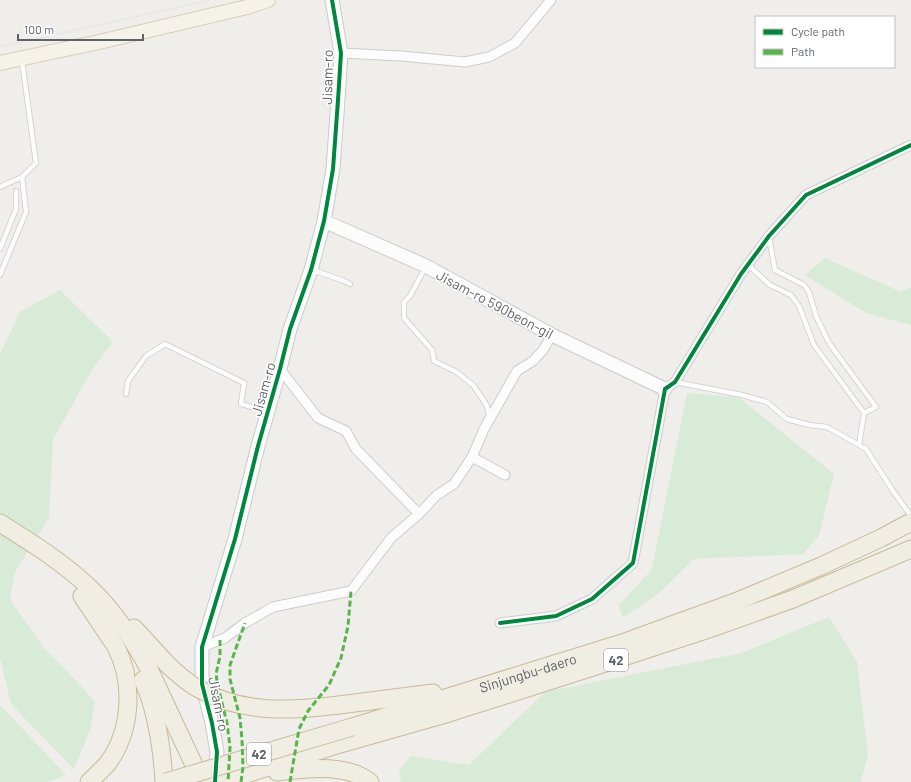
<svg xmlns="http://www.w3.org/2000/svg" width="911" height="782" viewBox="0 0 911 782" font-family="Barlow,sans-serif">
  <rect width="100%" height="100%" fill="#efeeea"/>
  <g fill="#d8ebd6">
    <path d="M825,258L901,292L911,287V325L866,313L805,275Z"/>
    <path d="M60,290L113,342L92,370L53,439L49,518L15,572L10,600L43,647L68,672L95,702L90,730L74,769L11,704L0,658V354L20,312Z"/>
    <path d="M687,393L738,397L834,474L819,536L803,554L694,559L659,593L623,618L619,605L652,569Z"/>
    <path d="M829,617L857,662L868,755L861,782H401L399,771L411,756L469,765L545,692L741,653Z"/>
    <path d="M0,705L66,775L48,782H0Z"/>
  </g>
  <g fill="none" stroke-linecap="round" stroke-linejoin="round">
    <defs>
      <g id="lane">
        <path d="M0,187L22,177L36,163L22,61"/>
        <path d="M769,237L775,270L804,285L809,292L816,316L829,343L876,407L864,413"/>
        <path d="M0,249L16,209V191"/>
        <path d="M748,265L770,285L791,295L799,306L814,345L864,413L859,445"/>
        <path d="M425,268L410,296L404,302V318L432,350L434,361L455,371L473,385L486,404L490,417"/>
        <path d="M312,270L342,280L350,284"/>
        <path d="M0,275L26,212L22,177"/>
        <path d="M675,382L742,395L767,402L787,419L809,425L827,427L866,449L893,491L911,516"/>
        <path d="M126,394L128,381L146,356L165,344L244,383L241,404L267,411"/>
      </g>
      <g id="street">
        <path d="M341,53L401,56L465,62L489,57L515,43L551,0"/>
        <path d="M280,369L318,418L346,431L356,449L419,514"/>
        <path d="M472,457L484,429L517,371L533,361L543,350L552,335"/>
        <path d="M500,623L556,616L592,599L633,563L665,389L675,382L741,274L769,236L806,195L911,145"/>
        <path d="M202,647L225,638L245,623L273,607L351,591L391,538L419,514L437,495L454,484L472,457L505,475"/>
      </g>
      <g id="secondary">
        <path d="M324,221L426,266L552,335L665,389"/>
        <path d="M215,776L217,752L212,723L202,684V647L235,539L258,446L280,369L290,329L311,270L324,221L333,169L338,100L341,53L332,0"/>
      </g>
      <path id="primary" d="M0,63L99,42L247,7L268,0"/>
      <g id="highway">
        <path d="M0,523C32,543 64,563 91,589C115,612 134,641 150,671L202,782"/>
        <path d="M82,596C89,607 97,618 104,629C108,635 112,640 116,647C134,682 132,730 108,763C102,770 95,776 89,782"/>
        <path d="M134,628L168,665"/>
        <path d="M143,680C157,712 162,747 164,782"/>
        <path d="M339,705L433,693"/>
        <path id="s1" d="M352,727L625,642L735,602L821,566L881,538L911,522"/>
        <path d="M277,772C304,769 331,765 356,774C361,776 366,779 370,782"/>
        <path d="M221,782L340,744L449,713L584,670L709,629L793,599L911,549"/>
      </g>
    </defs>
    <use href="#lane" stroke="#cbcccc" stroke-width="6"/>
    <use href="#street" stroke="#cbcccc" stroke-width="11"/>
    <use href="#secondary" stroke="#cacacb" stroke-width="15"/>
    <use href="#primary" stroke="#d7ceb8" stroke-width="16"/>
    <use href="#highway" stroke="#c8b996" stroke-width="19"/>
    <use href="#lane" stroke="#fdfcfc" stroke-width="4.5"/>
    <use href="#street" stroke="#fdfcfc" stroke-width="9"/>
    <use href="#secondary" stroke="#fdfcfc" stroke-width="13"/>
    <use href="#primary" stroke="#f4f2e9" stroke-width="14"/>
    <use href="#highway" stroke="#f0ede3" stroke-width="17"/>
    <path stroke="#e4e4e4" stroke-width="1" d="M0,47L211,0"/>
    <defs>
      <g id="highway-bridge">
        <path d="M168,665C178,674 187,683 199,689C242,714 291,711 339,705"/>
        <path d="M166,782L352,727"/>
      </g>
    </defs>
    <use href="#highway-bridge" stroke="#c8b996" stroke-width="19" stroke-linecap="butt"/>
    <use href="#highway-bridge" stroke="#f0ede3" stroke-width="17"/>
    <g stroke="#58b549" stroke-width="3" stroke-dasharray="6 3" stroke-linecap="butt">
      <path d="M220,640V656L216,674L218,687L227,723L230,747L228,782"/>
      <path d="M241,782L243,767L242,740L240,718L230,679V665L245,623"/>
      <path d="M290,782L299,729L308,711L329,685L341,658L348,626L351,591"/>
    </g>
    <defs>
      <g id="cycleway">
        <path d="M500,623L556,616L592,599L633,563L665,389L675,382L741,274L769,236L806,195L911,145"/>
        <path d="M215,782L217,752L212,723L202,684V647L235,539L258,446L280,369L290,329L311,270L324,221L333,169L338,100L341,53L332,0"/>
      </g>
    </defs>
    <use href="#cycleway" stroke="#fff" stroke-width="6"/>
    <use href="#cycleway" stroke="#00873e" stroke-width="4"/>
  </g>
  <g text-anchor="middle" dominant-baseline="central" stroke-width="3" stroke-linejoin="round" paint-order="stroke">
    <g fill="#fff" stroke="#8f9295" stroke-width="1">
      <rect x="604" y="649" width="24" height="22" rx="3"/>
      <rect x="247" y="743" width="24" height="22" rx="3"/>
    </g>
    <g font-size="13" font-weight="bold" fill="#5f6368">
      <text x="616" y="660">42</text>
      <text x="259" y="754">42</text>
    </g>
    <g font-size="14" fill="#5f6368" stroke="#fff">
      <text transform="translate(327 77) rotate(-89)">Jisam-ro</text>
      <text transform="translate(495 304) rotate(28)">Jisam-ro 590beon-gil</text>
      <text transform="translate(263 389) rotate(-74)">Jisam-ro</text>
      <text stroke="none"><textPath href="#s1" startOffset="184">Sinjungbu-daero</textPath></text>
      <text transform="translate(219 704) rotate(79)">Jisam-ro</text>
    </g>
  </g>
  <rect x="755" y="16" width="140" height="52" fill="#ffffff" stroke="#bfc1c3"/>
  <rect x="763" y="29" width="20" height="6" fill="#00873e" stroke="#bfc1c3"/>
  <text x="791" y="36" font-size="12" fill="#5f6368">Cycle path</text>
  <rect x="763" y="49" width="20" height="6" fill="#58b549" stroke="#bfc1c3"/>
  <text x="791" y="56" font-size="12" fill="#5f6368">Path</text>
  <path d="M18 34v6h125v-6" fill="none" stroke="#5f6368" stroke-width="2"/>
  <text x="24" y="34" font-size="12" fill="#5f6368" stroke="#ffffff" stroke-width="3" paint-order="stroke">100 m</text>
</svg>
